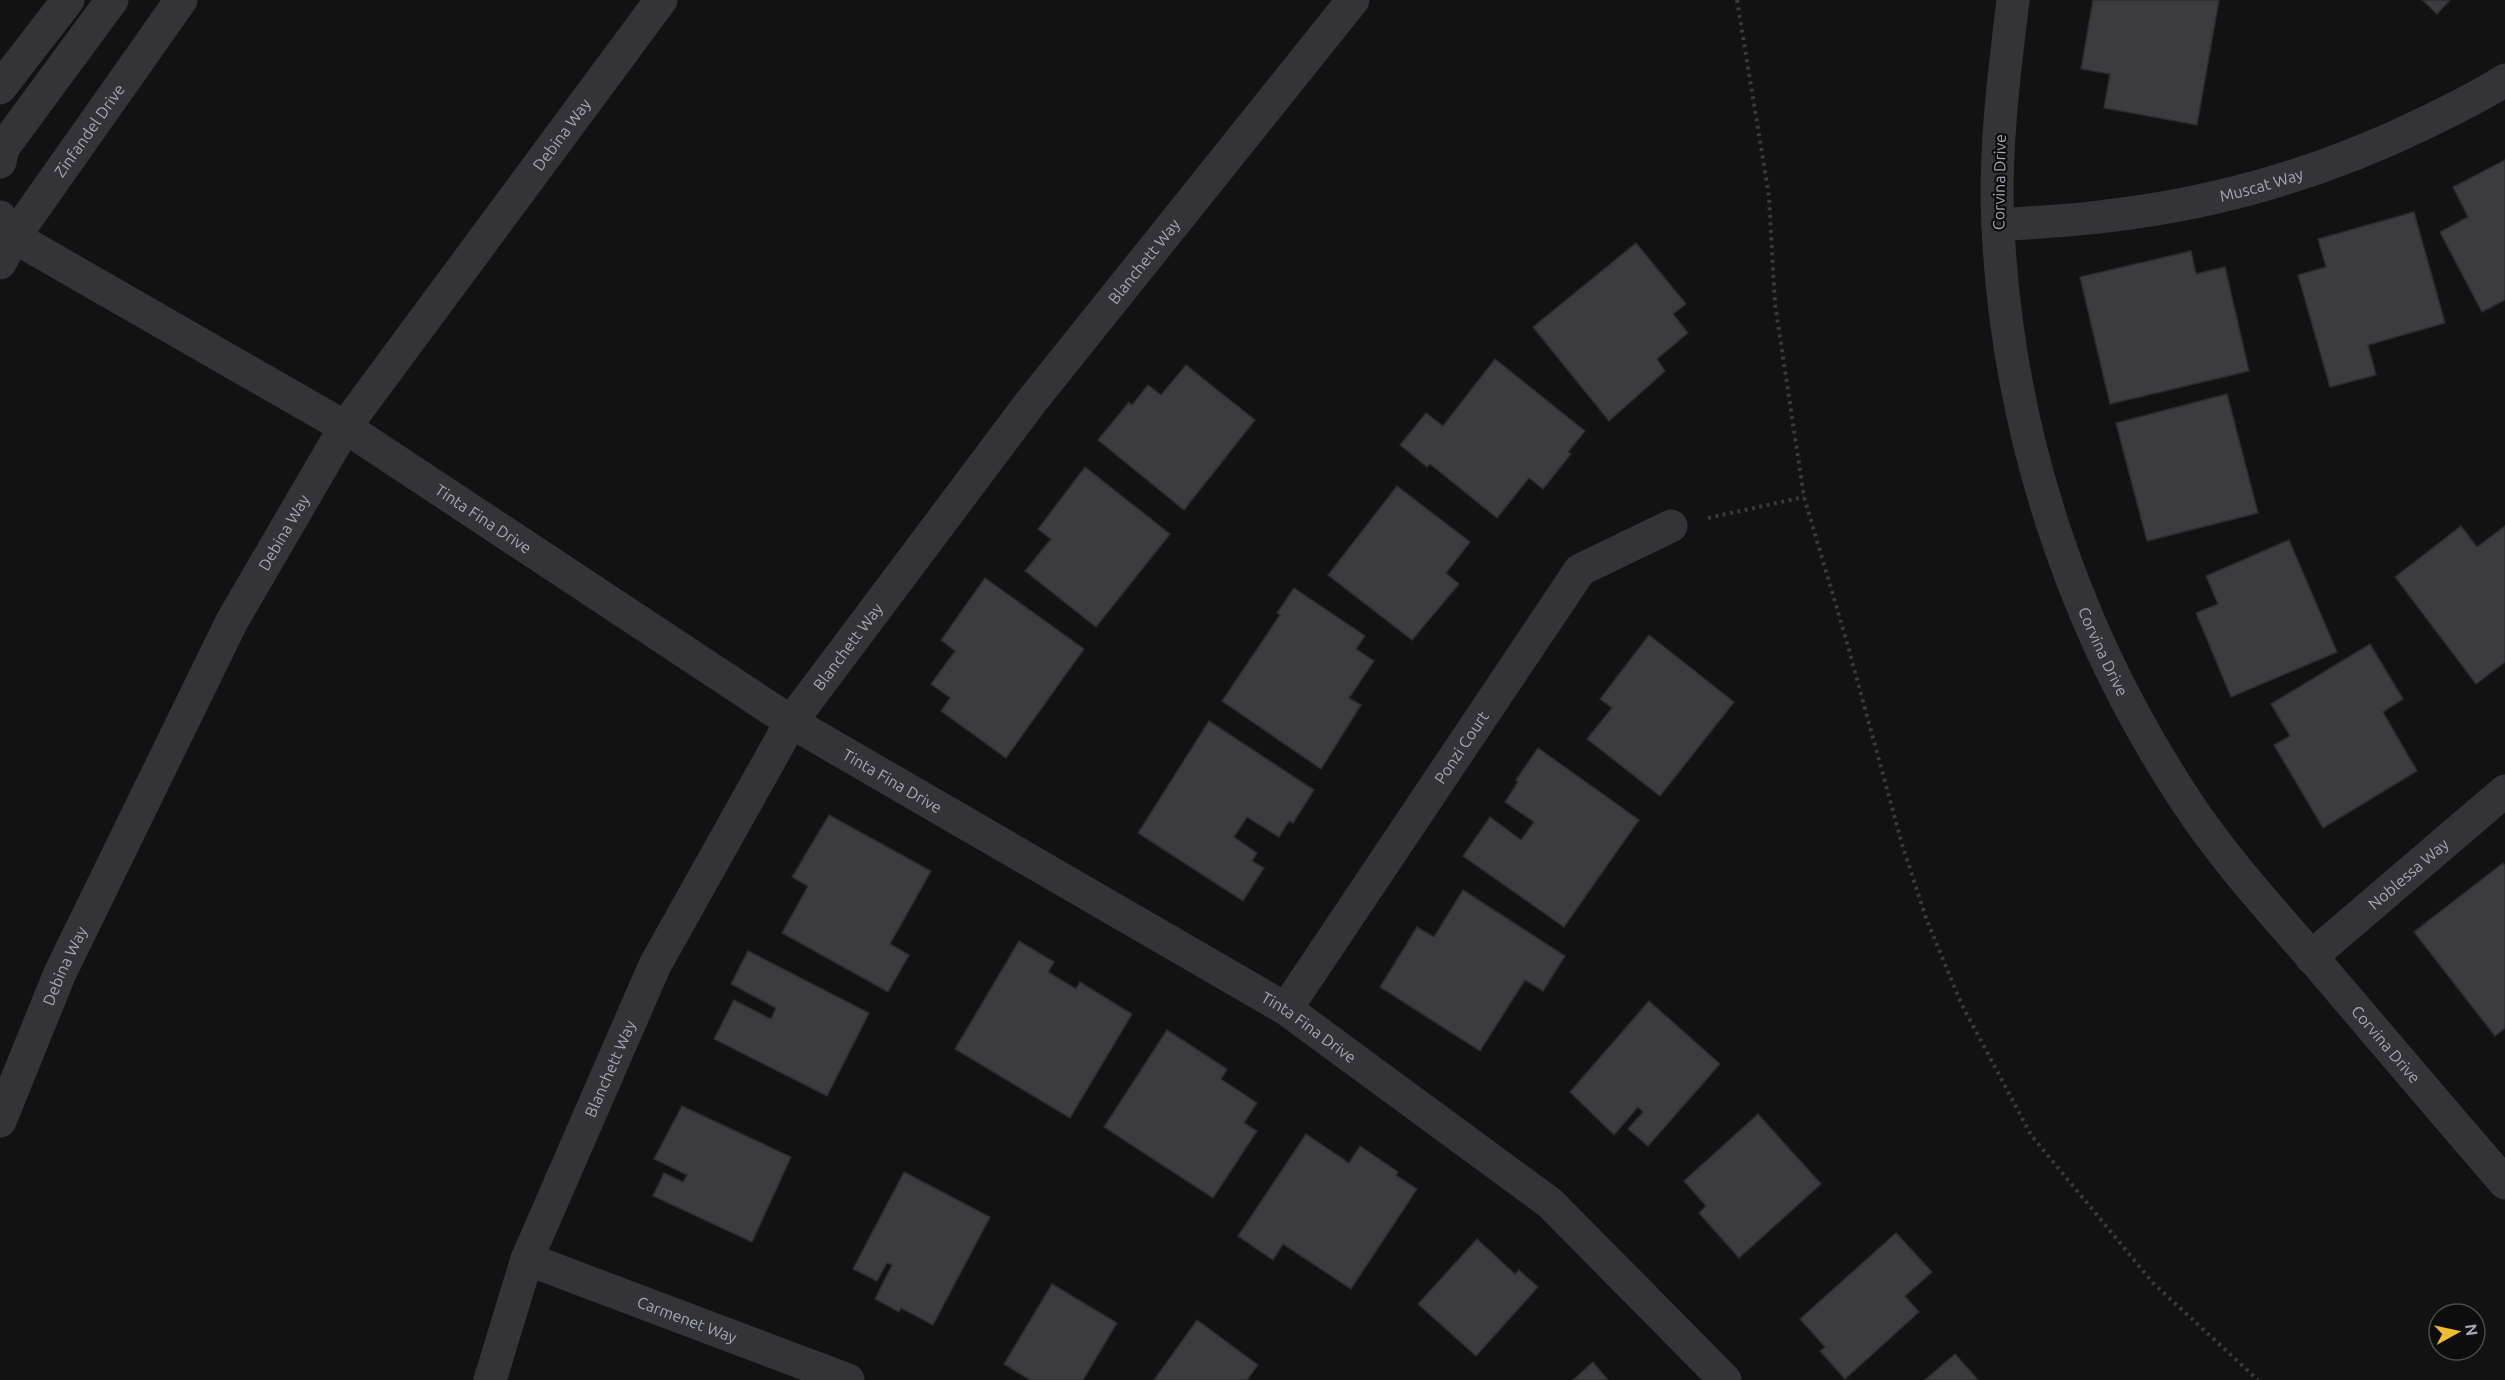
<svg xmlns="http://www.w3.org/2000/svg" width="2505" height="1380" viewBox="0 0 2505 1380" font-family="Ubuntu,sans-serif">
  <rect width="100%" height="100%" fill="#121213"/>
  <g fill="#3c3c40" stroke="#2c2c2f" stroke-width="1.5">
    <path d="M2093,0H2219L2197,125L2104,108L2110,74L2081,69Z"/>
    <path d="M2422,0H2450L2437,14Z"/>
    <path d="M2505,160V300L2482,312L2440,232L2468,217L2453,187Z"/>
    <path d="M2414,212L2445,323L2368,345L2376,375L2330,387L2298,275L2326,267L2318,239Z"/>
    <path d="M1636,243L1686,304L1673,314L1688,333L1657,359L1665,371L1609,421L1533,327Z"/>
    <path d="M2191,251L2196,274L2225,267L2249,371L2110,404L2080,277Z"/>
    <path d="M1495,359L1585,431L1568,452L1571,454L1543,489L1529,478L1497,518L1430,464L1427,467L1400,445L1426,413L1443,426Z"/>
    <path d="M1186,365L1255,420L1184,510L1098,440L1129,402L1132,405L1148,385L1161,395Z"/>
    <path d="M2227,394L2258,513L2147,541L2116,423Z"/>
    <path d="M1085,467L1170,534L1096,627L1025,571L1051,539L1038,529Z"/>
    <path d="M1397,486L1470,542L1446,573L1459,584L1412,640L1328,575Z"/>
    <path d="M2461,526L2477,547L2505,526V662L2476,684L2395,577Z"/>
    <path d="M2289,540L2337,652L2231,697L2196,613L2218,604L2206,576Z"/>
    <path d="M985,578L1084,649L1006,758L941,711L950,698L931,684L955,651L941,640Z"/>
    <path d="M1294,588L1365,636L1356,649L1374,661L1349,698L1361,705L1321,769L1222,701L1280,615L1277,613Z"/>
    <path d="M1649,635L1734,702L1660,796L1587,739L1612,708L1600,699Z"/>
    <path d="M2370,644L2403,699L2383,712L2417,771L2323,828L2274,745L2290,736L2271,704Z"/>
    <path d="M1209,721L1314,790L1293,823L1289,821L1279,837L1247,817L1234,837L1257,853L1252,861L1264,868L1243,901L1138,833Z"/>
    <path d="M1538,748L1639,820L1564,927L1463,856L1490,817L1521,840L1534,822L1505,802L1518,782L1516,780Z"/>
    <path d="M829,815L931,871L890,944L909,955L888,992L782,933L808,886L792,877Z"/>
    <path d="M2503,863L2505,866V1028L2495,1036L2414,932Z"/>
    <path d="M1463,890L1565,956L1543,991L1525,980L1480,1051L1380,987L1417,927L1434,937Z"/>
    <path d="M1019,941L1054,962L1048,972L1076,989L1080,982L1132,1014L1070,1118L955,1049Z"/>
    <path d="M748,951L869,1013L827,1096L714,1039L734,1000L771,1019L776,1008L731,984Z"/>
    <path d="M1649,1001L1720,1064L1648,1146L1628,1129L1643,1112L1638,1107L1614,1135L1570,1092Z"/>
    <path d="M1167,1030L1227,1069L1221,1079L1257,1103L1244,1123L1257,1131L1213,1198L1104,1127Z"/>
    <path d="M682,1106L791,1157L752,1242L653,1196L664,1173L683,1182L687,1175L654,1159Z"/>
    <path d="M1758,1114L1821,1184L1739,1258L1699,1213L1706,1206L1684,1181Z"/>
    <path d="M1306,1134L1349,1163L1360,1146L1398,1172L1396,1175L1417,1189L1351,1289L1283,1244L1273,1260L1238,1236Z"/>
    <path d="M904,1172L990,1217L933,1325L901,1308L899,1312L875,1299L892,1265L887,1263L877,1281L853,1269Z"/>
    <path d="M1896,1233L1932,1272L1905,1296L1919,1312L1845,1379L1820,1351L1825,1347L1800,1319Z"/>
    <path d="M1477,1239L1515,1274L1519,1270L1538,1287L1476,1356L1418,1304Z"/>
    <path d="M1052,1284L1117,1323L1083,1380H1030L1004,1364Z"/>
    <path d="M1197,1320L1258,1365L1247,1380H1154Z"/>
    <path d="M1955,1354L1978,1380H1925Z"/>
    <path d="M1593,1362L1608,1380H1573Z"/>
  </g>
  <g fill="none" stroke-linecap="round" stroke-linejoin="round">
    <g stroke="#393a3f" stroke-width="4" stroke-dasharray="3 4.5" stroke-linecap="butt">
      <path d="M1737,0L1769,196L1775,304L1804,497L1846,639L1902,844L1926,918L1961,1003L2031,1135L2153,1283L2258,1380"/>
      <path d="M1708,518L1804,497"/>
    </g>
    <g stroke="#333338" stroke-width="33">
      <path id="s1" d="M2013,0C2004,75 1994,151 1998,228C2008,432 2073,630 2186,801C2224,859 2272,911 2317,963C2380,1037 2442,1110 2505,1183"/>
      <path d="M0,88L68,0"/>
      <path d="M0,162L3,148L112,0"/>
      <path id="s2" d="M0,217L14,237L345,427L791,722L1286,1009L1550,1203L1725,1380"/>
      <path id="s3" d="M1998,225C2034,222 2071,221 2107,216C2220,203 2331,170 2433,119C2457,107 2482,95 2505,80"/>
      <path id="s4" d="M0,263L14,237L181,0"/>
      <path id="s5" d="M2311,957L2505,791"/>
      <path id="s6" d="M1286,1009L1580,570L1671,526"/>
      <path id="s7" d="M0,1121L60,973L232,621L345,427L661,0"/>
      <path id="s8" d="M527,1259L848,1380"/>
      <path id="s9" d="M490,1380L527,1259L655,965L791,722L1031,402L1353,0"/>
    </g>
  </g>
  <g text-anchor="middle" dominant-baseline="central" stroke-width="4.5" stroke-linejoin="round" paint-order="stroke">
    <g font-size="16" fill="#a4a7b4" stroke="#0d0d0e">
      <text stroke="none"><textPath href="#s4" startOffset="160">Zinfandel Drive</textPath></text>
      <text stroke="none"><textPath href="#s7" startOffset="1140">Debina Way</textPath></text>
      <text transform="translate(1999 182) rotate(-89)">Corvina Drive</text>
      <text stroke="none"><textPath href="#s3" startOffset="267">Muscat Way</textPath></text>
      <text stroke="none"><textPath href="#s9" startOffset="1306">Blanchett Way</textPath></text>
      <text stroke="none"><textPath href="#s2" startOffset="572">Tinta Fina Drive</textPath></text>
      <text stroke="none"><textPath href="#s7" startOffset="654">Debina Way</textPath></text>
      <text stroke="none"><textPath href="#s9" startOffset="820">Blanchett Way</textPath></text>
      <text stroke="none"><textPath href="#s1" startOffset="668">Corvina Drive</textPath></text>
      <text stroke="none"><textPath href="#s6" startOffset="315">Ponzi Court</textPath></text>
      <text stroke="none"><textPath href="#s2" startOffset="1058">Tinta Fina Drive</textPath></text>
      <text stroke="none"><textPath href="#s5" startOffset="128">Noblessa Way</textPath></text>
      <text stroke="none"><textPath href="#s7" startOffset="168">Debina Way</textPath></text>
      <text stroke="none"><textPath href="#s2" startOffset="1542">Tinta Fina Drive</textPath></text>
      <text stroke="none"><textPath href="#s1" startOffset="1154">Corvina Drive</textPath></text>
      <text stroke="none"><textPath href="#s9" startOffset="334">Blanchett Way</textPath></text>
      <text stroke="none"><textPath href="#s8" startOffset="171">Carmenet Way</textPath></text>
    </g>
  </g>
  <g transform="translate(2457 1332) rotate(82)"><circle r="28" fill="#0d0d0e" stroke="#494b50" stroke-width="1.5"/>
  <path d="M0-4.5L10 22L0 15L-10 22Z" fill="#edbc30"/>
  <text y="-9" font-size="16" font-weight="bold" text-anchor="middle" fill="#a4a7b4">N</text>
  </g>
</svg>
